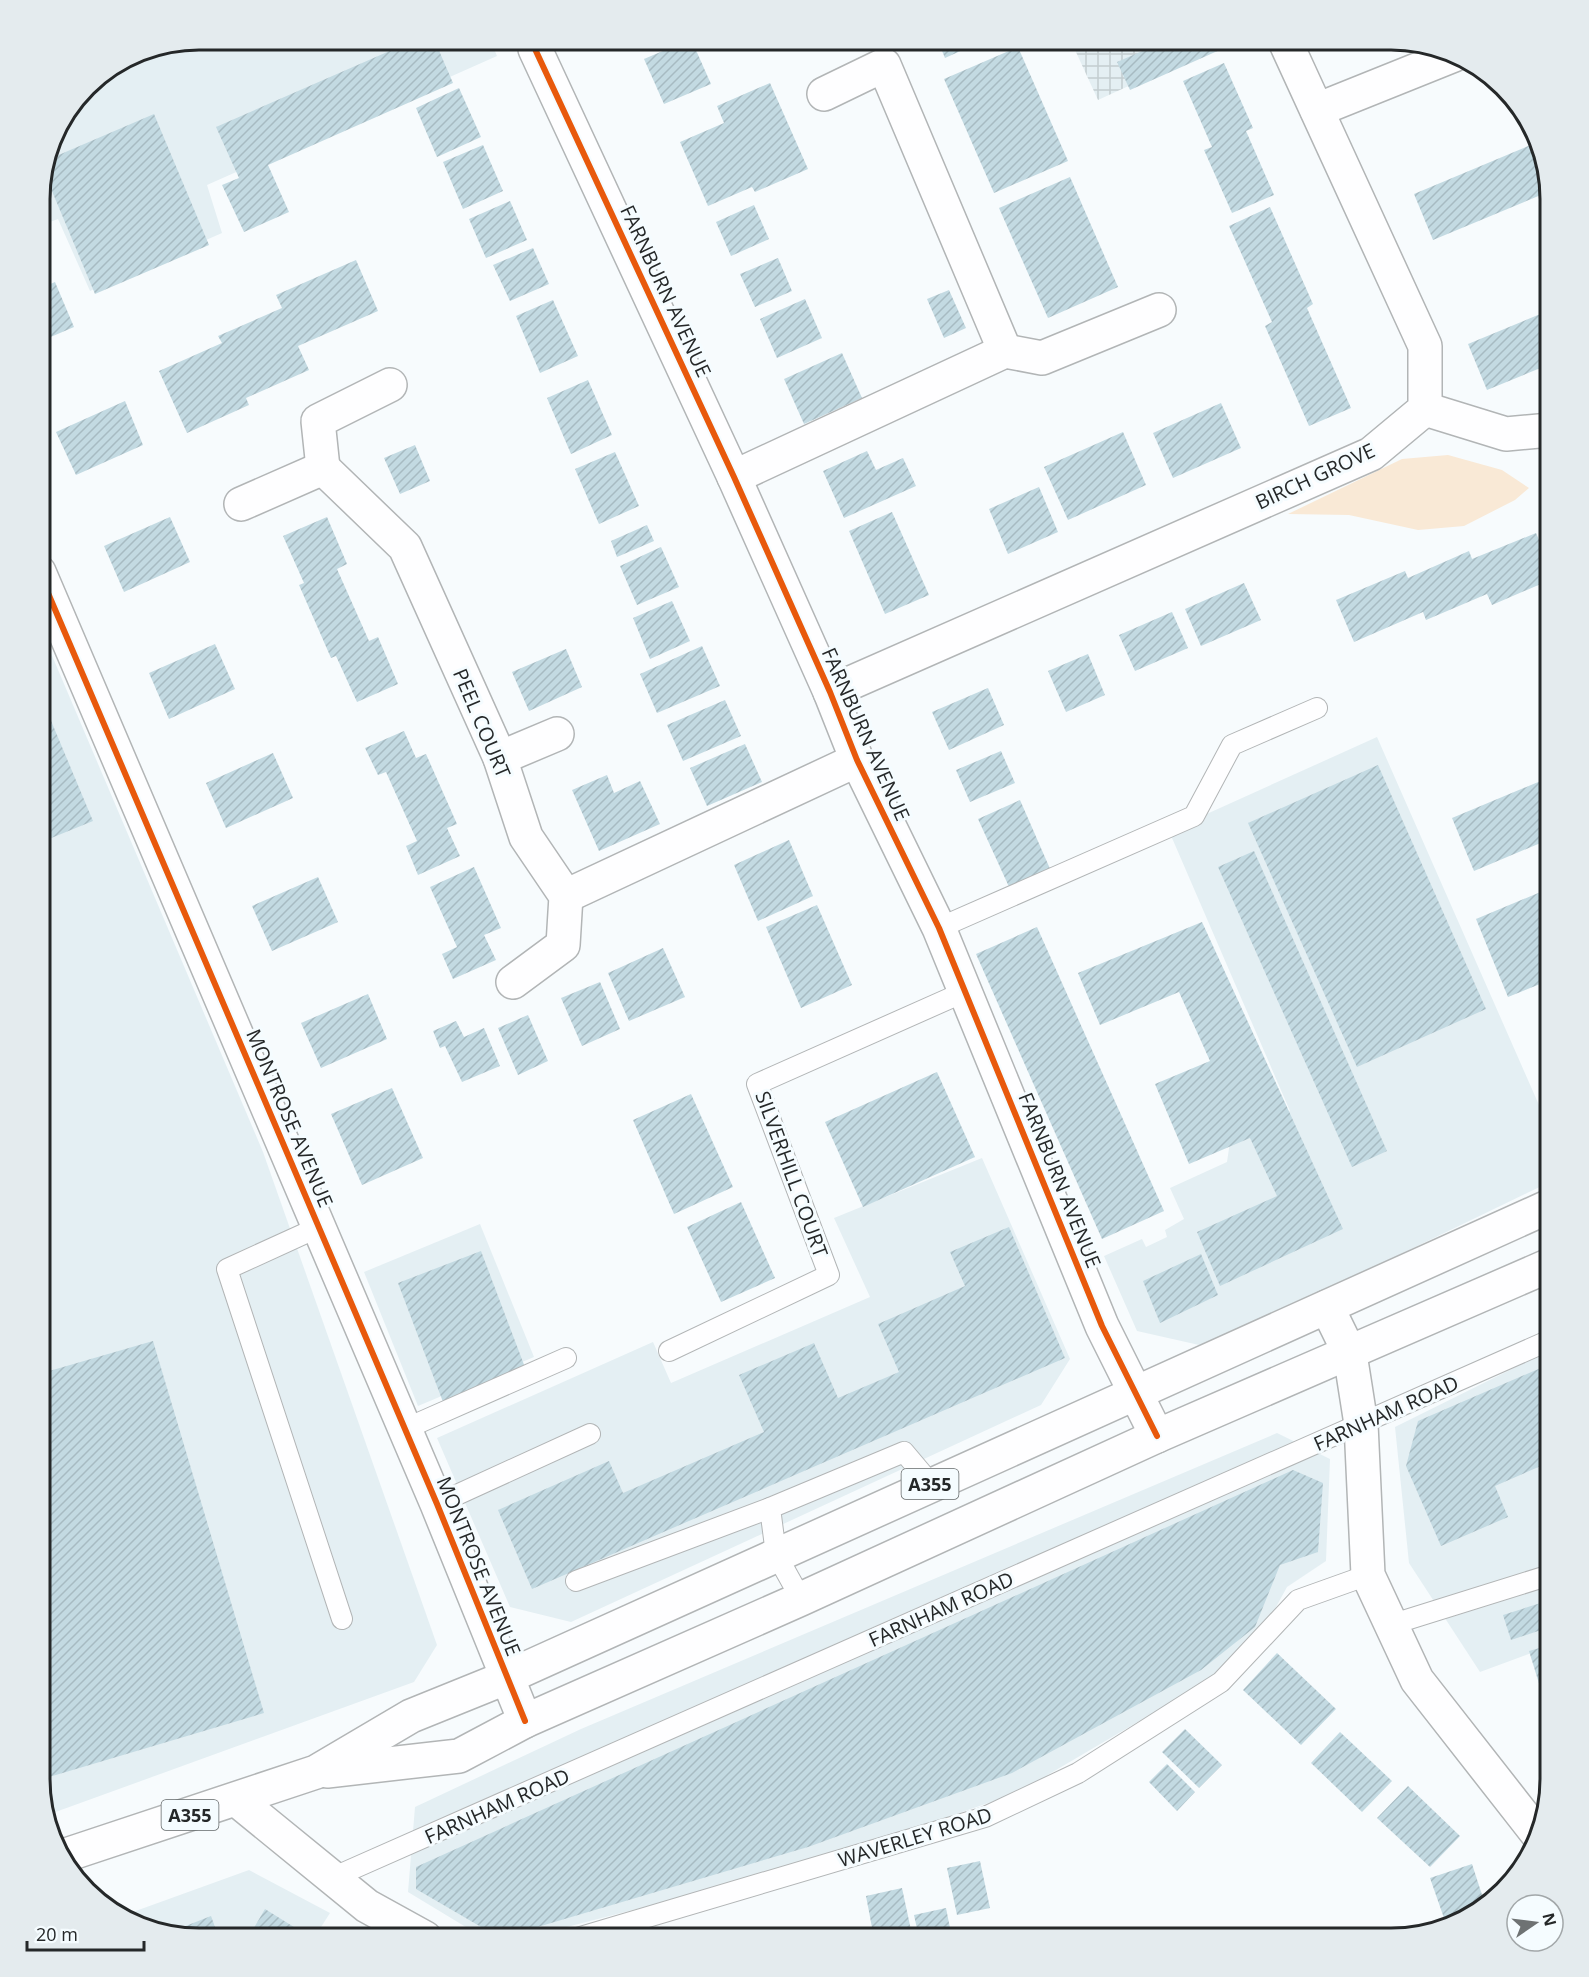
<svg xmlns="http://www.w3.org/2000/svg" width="1589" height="1977" viewBox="0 0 1589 1977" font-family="'Open Sans',sans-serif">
  <defs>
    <pattern id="industrial-grid" width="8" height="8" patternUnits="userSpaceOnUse" patternTransform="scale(1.5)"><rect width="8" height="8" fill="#e4eff3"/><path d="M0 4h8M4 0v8" fill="none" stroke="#c3cdd0"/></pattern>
    <pattern id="building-hatch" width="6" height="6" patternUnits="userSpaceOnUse" patternTransform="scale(1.5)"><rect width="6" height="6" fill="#c3dae2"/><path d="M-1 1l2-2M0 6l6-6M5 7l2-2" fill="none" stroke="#a7bbc2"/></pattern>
  </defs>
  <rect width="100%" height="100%" fill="#f7fbfd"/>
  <g fill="#e4eff3">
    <path d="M199,39H490L497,56L207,185L222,233L90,291L58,219L39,226V188L55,128L93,79L138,51Z"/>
    <path d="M39,625L263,1152L437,1645L414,1682L50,1814L39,1779Z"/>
    <path d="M1377,737L1550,1130V1182L1208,1347L1137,1331L1104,1256L1142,1239L1146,1247L1167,1237L1165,1230L1184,1219L1170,1188L1227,1162L1231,1135L1290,1111L1169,831Z"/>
    <path d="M982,1158L1070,1359L1041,1405L571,1622L510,1607L437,1438L653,1342L671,1383L870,1297L834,1218Z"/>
    <path d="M480,1224L534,1357L418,1406L364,1272Z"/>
    <path d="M1550,1350V1646L1480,1672L1409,1563L1395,1427Z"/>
    <path d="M1277,1433L1330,1459L1326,1561L1287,1587L1259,1638L1209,1680L1017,1793L815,1863L524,1938H484L408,1892L415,1807L581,1729Z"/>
    <path d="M249,1870L330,1913L314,1938H198L119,1917Z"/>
  </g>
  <path fill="url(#industrial-grid)" d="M1070,39H1213L1216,46L1098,100Z"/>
  <path fill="#f9e9d6" d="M1448,455L1502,470L1529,488L1515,500L1464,526L1418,530L1349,515L1288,514L1402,459Z"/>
  <g fill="url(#building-hatch)">
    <path d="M417,39H434L453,83L268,165L289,212L244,232L222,185L239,178L216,127Z"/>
    <path d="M691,39L711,84L664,104L644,59Z"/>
    <path d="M937,39H987L945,58Z"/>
    <path d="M1170,39H1218L1222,49L1130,90L1117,62Z"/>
    <path d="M1018,47L1068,161L994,193L944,79Z"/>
    <path d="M1224,63L1253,128L1246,131L1274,195L1232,213L1204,150L1212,147L1183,81Z"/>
    <path d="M770,83L808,169L755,192L752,187L708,206L680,142L724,123L717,106Z"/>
    <path d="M459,88L481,137L437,157L416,108Z"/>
    <path d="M154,114L209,245L95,294L44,172L47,160Z"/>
    <path d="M1533,144L1548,192L1433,240L1414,194Z"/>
    <path d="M483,145L503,191L463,209L443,162Z"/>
    <path d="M1070,177L1118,287L1048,318L999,208Z"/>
    <path d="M510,201L527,240L486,258L469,219Z"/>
    <path d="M754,205L769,239L731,256L716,222Z"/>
    <path d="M1270,207L1313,304L1307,308L1351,408L1309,426L1265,326L1272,322L1229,226Z"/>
    <path d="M533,248L549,284L510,301L493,265Z"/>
    <path d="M778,258L792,291L755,307L740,274Z"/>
    <path d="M356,260L378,311L298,346L309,370L246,398L249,405L187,433L159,371L222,343L218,336L282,308L276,295Z"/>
    <path d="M55,282L74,327L39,342V289Z"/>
    <path d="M949,290L966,328L944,338L927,299Z"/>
    <path d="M805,299L822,338L777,358L760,319Z"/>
    <path d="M553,300L578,356L540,373L516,316Z"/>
    <path d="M1550,310V364L1487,390L1468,344Z"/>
    <path d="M842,353L862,398L804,424L784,379Z"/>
    <path d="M588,380L612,435L571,454L547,398Z"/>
    <path d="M125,401L143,445L76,475L56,432Z"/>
    <path d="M1221,403L1241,448L1173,478L1153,433Z"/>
    <path d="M1123,432L1146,485L1068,520L1044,467Z"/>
    <path d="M415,445L430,481L400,494L384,458Z"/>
    <path d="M867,451L876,470L903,458L916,486L844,518L823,471Z"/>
    <path d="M615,452L639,506L599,524L575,469Z"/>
    <path d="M1039,487L1058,532L1008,554L989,509Z"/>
    <path d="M892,512L929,595L885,614L849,531Z"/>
    <path d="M170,517L190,562L124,592L104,546Z"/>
    <path d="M327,517L347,564L337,569L369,641L378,637L398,684L357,702L336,656L331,658L299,585L304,583L283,536Z"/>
    <path d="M647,525L654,541L617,557L611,541Z"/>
    <path d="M1536,533L1550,565V580L1492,605L1487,594L1426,620L1423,612L1354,642L1336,600L1405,571L1408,578L1469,551L1472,559Z"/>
    <path d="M661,547L679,587L637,605L620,566Z"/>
    <path d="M1244,583L1261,620L1201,646L1185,609Z"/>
    <path d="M672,601L690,641L650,659L633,618Z"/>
    <path d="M1172,612L1188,648L1135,671L1119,635Z"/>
    <path d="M215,644L235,689L169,719L149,673Z"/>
    <path d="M702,646L720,686L657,713L640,674Z"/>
    <path d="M566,649L582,687L529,711L512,672Z"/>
    <path d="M1088,654L1105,695L1066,712L1048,671Z"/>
    <path d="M988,688L1004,725L949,750L932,712Z"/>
    <path d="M39,692L93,821L39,843Z"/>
    <path d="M725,700L741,736L683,761L667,725Z"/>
    <path d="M404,731L416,758L426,754L457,824L447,828L460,856L418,875L406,846L417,841L386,772L378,775L365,748Z"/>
    <path d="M745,744L762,782L707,806L690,768Z"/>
    <path d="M1001,751L1015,783L970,802L956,770Z"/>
    <path d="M273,753L293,798L226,828L206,783Z"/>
    <path d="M1378,765L1486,1009L1357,1067L1248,823Z"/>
    <path d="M607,775L614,793L640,781L660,824L599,851L572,790Z"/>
    <path d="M1550,777V839L1474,871L1452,818Z"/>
    <path d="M1020,800L1051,871L1010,889L978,819Z"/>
    <path d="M789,840L813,896L758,921L734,865Z"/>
    <path d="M1254,851L1387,1151L1352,1167L1218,867Z"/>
    <path d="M474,867L501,928L484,935L496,960L453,979L442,954L457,947L430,887Z"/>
    <path d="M318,877L338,922L272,951L252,906Z"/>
    <path d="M1550,888V980L1508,997L1476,919Z"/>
    <path d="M817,905L852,985L801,1008L766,927Z"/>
    <path d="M1202,922L1343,1229L1220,1286L1197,1232L1277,1196L1250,1138L1189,1164L1155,1084L1210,1061L1179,992L1100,1025L1078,973Z"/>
    <path d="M1037,927L1164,1211L1102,1239L976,954Z"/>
    <path d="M663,948L685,997L629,1021L608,973Z"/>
    <path d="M600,982L620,1029L582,1046L561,998Z"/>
    <path d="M368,994L387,1039L321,1068L301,1023Z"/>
    <path d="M528,1015L548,1061L518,1075L498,1028Z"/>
    <path d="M456,1021L464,1037L484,1028L500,1066L462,1082L445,1046L440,1048L433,1031Z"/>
    <path d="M937,1072L975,1157L863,1207L825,1122Z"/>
    <path d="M392,1088L423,1158L362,1185L331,1114Z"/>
    <path d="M691,1094L733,1187L674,1214L633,1120Z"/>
    <path d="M741,1202L775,1278L721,1302L687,1227Z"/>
    <path d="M1009,1227L1065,1358L532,1589L498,1510L609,1461L623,1493L764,1432L739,1375L814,1343L838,1398L899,1372L878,1324L965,1286L950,1252Z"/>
    <path d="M481,1251L526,1370L443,1402L398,1283Z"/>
    <path d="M1201,1254L1218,1295L1160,1323L1143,1281Z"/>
    <path d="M39,1268L46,1284L39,1287Z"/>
    <path d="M153,1341L264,1713L39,1780V1374Z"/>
    <path d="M1550,1364V1462L1495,1486L1508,1517L1441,1546L1406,1466L1418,1421Z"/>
    <path d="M1293,1470L1323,1483L1318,1552L1280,1565L1255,1627L1201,1670L1012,1773L808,1847L500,1938L416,1889V1867Z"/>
    <path d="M1550,1600V1627L1511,1640L1503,1615Z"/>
    <path d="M1550,1645V1716H1549L1529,1651Z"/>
    <path d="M1277,1653L1336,1709L1301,1745L1243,1690Z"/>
    <path d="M1185,1729L1222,1765L1199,1788L1162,1752Z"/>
    <path d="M1340,1732L1392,1781L1362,1812L1311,1763Z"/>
    <path d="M1167,1764L1195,1792L1177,1811L1149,1782Z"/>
    <path d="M1408,1786L1460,1836L1430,1867L1377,1818Z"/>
    <path d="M980,1861L990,1908L957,1915L947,1868Z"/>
    <path d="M1472,1864L1485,1904L1479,1911L1445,1921L1430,1878Z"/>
    <path d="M902,1888L911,1930L874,1938L866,1896Z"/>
    <path d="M946,1908L952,1938H919L914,1915Z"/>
    <path d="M265,1909L302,1932L299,1938H248Z"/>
    <path d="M211,1916L219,1938H198L173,1931Z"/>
    <path d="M1076,1927L1080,1938H1045Z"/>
  </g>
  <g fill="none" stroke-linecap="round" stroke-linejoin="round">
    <defs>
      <g id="service">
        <path d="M939,928L1194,816L1232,745L1317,708"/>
        <path d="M319,1227L227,1269L342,1619"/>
        <path d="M669,1351L829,1275L757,1084L964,992"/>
        <path d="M405,1429L566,1358"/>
        <path d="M437,1504L590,1434"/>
        <path d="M576,1581L770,1508"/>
        <path d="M801,1599L776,1554L770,1508L904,1452L931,1484"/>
        <path d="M1390,1625L1550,1575"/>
        <path d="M332,1878L1550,1340"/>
        <path d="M577,1938L985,1817L1078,1773L1221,1682L1298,1600L1368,1575"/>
      </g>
      <g id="minor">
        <path d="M535,49L734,477L830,692L857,760L939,928L1102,1326L1157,1436"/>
        <path d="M824,94L884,65L1005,351"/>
        <path d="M1317,110L1454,55"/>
        <path d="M1425,409L1506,434L1550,430"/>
        <path d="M323,468L318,421L390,385"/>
        <path d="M734,477L1005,351L1042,358L1159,310"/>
        <path d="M241,504L323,468L405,547L500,758L526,837L566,896L563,945L513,982"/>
        <path d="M39,572L437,1504L525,1721"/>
        <path d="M830,692L1371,454L1425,409V346L1284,39"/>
        <path d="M500,758L557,734"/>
        <path d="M566,896L857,760"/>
        <path d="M1327,1307L1350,1354L1361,1424L1368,1575L1417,1680L1536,1832"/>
        <path d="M237,1800L367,1906L425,1938"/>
      </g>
      <g id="primary">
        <path d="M327,1771L459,1756L525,1721L801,1599L1157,1436L1550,1265"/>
        <path d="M63,1856L316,1772L411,1716L505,1678L1550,1206"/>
      </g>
    </defs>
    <use href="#service" stroke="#b2b5b6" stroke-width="22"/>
    <use href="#minor" stroke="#b2b5b6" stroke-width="36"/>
    <use href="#primary" stroke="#b2b5b6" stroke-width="36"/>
    <use href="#service" stroke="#fefeff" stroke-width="20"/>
    <use href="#minor" stroke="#fefeff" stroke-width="33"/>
    <use href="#primary" stroke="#fefeff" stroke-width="33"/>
    <defs>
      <g id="cycleway">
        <path d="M535,49L734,477L830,692L857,760L939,928L1102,1326L1157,1436"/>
        <path d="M39,572L437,1504L525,1721"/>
      </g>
    </defs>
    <use href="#cycleway" stroke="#f5fcff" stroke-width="10"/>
    <use href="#cycleway" stroke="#e8590c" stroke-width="6"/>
  </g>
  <g text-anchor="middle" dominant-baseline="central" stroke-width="6" stroke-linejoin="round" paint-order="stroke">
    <g fill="#f5fcff" stroke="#636869" stroke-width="1.5">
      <rect x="901.5" y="1469" width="57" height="30" rx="4.5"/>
      <rect x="161.5" y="1800" width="57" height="30" rx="4.5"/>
    </g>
    <g font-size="18" font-weight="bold" fill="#252829">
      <text x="930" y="1484">A355</text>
      <text x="190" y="1815">A355</text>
    </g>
    <g font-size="20" fill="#252829" stroke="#f5fcff">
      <text transform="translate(666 291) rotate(65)">FARNBURN AVENUE</text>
      <text transform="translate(1315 476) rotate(-25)">BIRCH GROVE</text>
      <text transform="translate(482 723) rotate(67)">PEEL COURT</text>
      <text transform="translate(866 734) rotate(66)">FARNBURN AVENUE</text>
      <text transform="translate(290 1118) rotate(67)">MONTROSE AVENUE</text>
      <text transform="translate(792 1174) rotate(70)">SILVERHILL COURT</text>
      <text transform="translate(1060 1180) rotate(68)">FARNBURN AVENUE</text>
      <text transform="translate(1386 1413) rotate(-24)">FARNHAM ROAD</text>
      <text transform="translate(479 1566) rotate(68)">MONTROSE AVENUE</text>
      <text transform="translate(941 1609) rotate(-24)">FARNHAM ROAD</text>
      <text transform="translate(497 1806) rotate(-24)">FARNHAM ROAD</text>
      <text transform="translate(915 1837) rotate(-17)">WAVERLEY ROAD</text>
    </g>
  </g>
  <path d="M0 0H1589V1977H0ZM199 50H1391A149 149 0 0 1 1540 199V1779A149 149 0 0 1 1391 1928H199A149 149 0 0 1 50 1779V199A149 149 0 0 1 199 50Z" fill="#e4ebee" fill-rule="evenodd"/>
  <path fill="none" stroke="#252829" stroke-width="3" d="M199 50H1391A149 149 0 0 1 1540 199V1779A149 149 0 0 1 1391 1928H199A149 149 0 0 1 50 1779V199A149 149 0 0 1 199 50Z"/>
  <g transform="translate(1535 1923) rotate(76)"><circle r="28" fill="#f5fcff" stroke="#a2a7a9" stroke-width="1.5"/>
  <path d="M0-4.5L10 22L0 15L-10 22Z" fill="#6e7273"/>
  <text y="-9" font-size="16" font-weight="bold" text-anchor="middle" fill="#252829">N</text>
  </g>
  <path d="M27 1941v9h117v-9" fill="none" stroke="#252829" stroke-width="3"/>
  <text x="36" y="1941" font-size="18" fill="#252829" stroke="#f5fcff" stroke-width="4.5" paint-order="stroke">20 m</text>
</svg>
